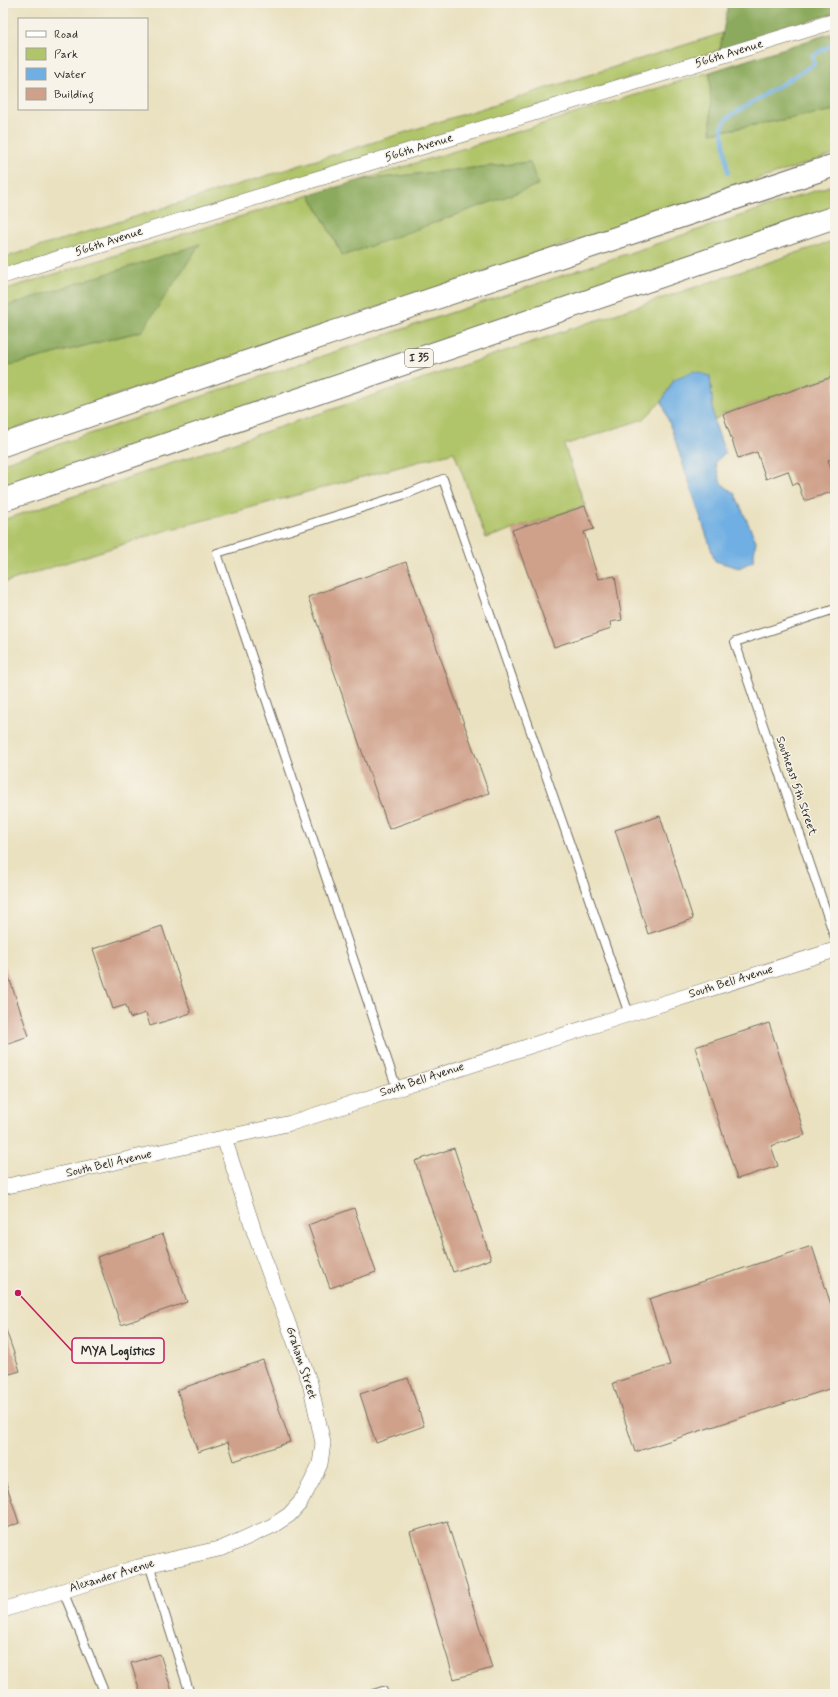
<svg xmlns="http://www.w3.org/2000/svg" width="838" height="1697" viewBox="0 0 838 1697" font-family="Mynerve,sans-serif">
  <rect width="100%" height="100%" fill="#f7f3e8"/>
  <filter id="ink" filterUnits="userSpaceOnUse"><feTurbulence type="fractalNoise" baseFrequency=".025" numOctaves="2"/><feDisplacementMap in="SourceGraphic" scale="8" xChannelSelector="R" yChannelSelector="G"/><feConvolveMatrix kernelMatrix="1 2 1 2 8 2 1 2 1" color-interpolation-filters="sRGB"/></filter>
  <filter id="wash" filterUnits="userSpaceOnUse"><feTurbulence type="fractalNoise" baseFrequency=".012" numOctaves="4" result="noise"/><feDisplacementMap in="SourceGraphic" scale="16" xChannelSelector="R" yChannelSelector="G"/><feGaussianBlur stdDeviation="0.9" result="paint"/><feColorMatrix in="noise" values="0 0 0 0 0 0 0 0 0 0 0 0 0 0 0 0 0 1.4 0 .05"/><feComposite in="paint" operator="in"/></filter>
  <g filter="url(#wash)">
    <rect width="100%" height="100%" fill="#eae1c0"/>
    <g fill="#b0c469" stroke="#6e784a">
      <path d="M723,33L720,50L3,272V258Z"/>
      <path d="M710,72L712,133L835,110V154L3,433V367L142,331L3,307V290L310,195L343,256L530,162L361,180Z"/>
      <path d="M835,184V210L3,488V463Z"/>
      <path d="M835,240V376L723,414L714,421L710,376L674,379L662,401L644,419L564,445L585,506L486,538L454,452L161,532L3,583V520Z"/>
    </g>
    <g fill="#8caa5d" stroke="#5c6a44">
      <path d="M728,3H835V13L720,50Z"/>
      <path d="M835,32V110L711,133L710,72Z"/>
      <path d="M530,162L538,185L343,256L310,195L361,180Z"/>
      <path d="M200,244L142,331L3,367V307Z"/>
    </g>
    <path fill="#70afe3" stroke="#4e6d87" d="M694,371L710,376L714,421L725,453L715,462L721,483L735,494L756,541L753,561L739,568L715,561L662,401L674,379Z"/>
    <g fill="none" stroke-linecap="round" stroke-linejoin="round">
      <path stroke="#70afe3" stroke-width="4" d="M728,173L722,127L727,118L814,64L813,55L835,43"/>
    </g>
    <g id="blocks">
      <g fill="#cfa08a">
        <path d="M835,376V458L828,460L835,482V491L804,501L798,483L793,485L788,471L766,479L757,452L738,458L723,414Z"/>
        <path d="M585,506L594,529L584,532L598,579L615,576L622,620L610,622L611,628L554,647L512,530Z"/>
        <path d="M406,562L489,793L389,829L308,597Z"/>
        <path d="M660,816L693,919L648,934L615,830Z"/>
        <path d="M162,926L191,1013L150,1026L146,1013L130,1018L126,1005L113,1009L93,949Z"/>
        <path d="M3,966H5L29,1036L3,1045Z"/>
        <path d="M769,1023L805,1135L771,1146L778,1166L737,1179L695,1047Z"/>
        <path d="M454,1148L491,1259L453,1272L415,1161Z"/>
        <path d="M354,1208L376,1272L330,1288L308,1225Z"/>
        <path d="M163,1234L187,1302L121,1325L97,1257Z"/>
        <path d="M812,1246L835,1317V1387L635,1452L613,1383L670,1365L649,1299Z"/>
        <path d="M3,1327H5L20,1371L3,1376Z"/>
        <path d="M263,1360L290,1442L234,1461L228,1442L198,1452L177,1390Z"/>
        <path d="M408,1378L424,1426L376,1443L360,1394Z"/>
        <path d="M5,1480L19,1523L3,1529V1481Z"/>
        <path d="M447,1521L492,1668L454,1679L410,1532Z"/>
        <path d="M160,1654L173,1694H141L131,1663Z"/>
      </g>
    </g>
  </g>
  <g filter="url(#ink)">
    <use href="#blocks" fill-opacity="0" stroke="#6e6b5f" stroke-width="1"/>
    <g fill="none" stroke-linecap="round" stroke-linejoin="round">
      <defs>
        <g id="lane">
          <path d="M835,609L735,642L835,938"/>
          <path d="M397,1089L217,553L409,493L443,479L629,1014"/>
          <path d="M149,1564L190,1694"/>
          <path d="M63,1591L105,1694"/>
          <path d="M373,1694L383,1691"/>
        </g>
        <g id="street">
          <path d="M3,276C280,188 558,107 835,21"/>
          <path d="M3,1187L291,1123L629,1014L835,950"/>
          <path d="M3,1610L138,1567L223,1548L272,1526L289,1515L300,1503L312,1481L320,1464L323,1443L310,1383L255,1234L224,1138"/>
        </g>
        <g id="highway">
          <path d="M3,445L331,333L835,165"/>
          <path d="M3,500L835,217"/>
        </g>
      </defs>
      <use href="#lane" stroke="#6e6b5f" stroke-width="10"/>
      <use href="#street" stroke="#6e6b5f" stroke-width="16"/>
      <use href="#highway" stroke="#6e6b5f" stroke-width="24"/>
      <use href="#lane" stroke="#fff" stroke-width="8"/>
      <use href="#street" stroke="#fff" stroke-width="15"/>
      <use href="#highway" stroke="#fff" stroke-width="22"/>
    </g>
  </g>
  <g text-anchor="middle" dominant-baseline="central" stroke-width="3" stroke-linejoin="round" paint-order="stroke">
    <rect fill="#f7f3e8" stroke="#686764" stroke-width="1" x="405" y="349" width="28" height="18" rx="3"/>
    <g font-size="11" font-weight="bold" fill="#2b2b2b">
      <text x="419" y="358">I 35</text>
    </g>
    <g font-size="12" fill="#2b2b2b" stroke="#f7f3e8">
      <text transform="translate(729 54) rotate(-17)">566th Avenue</text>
      <text transform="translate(419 148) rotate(-17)">566th Avenue</text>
      <text transform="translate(109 242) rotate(-18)">566th Avenue</text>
      <text transform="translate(796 786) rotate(71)">Southeast 5th Street</text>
      <text transform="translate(731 982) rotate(-17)">South Bell Avenue</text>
      <text transform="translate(422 1080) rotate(-18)">South Bell Avenue</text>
      <text transform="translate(109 1164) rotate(-13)">South Bell Avenue</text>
      <text transform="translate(301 1363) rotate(72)">Graham Street</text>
      <text transform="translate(112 1576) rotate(-17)">Alexander Avenue</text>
    </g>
  </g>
  <path fill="none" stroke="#c2185b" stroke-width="1.5" d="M18 1293L72 1351"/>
  <circle fill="#c2185b" stroke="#f7f3e8" stroke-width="1.5" cx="18" cy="1293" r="4"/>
  <rect fill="#f7f3e8" stroke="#c2185b" stroke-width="1.5" x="72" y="1338" width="92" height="25" rx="4"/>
  <g font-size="13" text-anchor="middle" font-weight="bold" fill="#2b2b2b">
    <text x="118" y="1355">MYA Logistics</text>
  </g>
  <rect width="838" height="1697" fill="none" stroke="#f7f3e8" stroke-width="16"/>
  <rect x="18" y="18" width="130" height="92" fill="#f7f3e8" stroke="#a5a39c"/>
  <rect x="26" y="31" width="20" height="6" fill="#ffffff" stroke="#a5a39c"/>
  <text x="54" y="38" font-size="12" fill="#2b2b2b">Road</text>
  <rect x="26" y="48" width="20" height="12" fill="#b0c469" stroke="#a5a39c"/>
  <text x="54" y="58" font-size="12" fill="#2b2b2b">Park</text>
  <rect x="26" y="68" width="20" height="12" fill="#70afe3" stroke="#a5a39c"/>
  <text x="54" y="78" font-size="12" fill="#2b2b2b">Water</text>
  <rect x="26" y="88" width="20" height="12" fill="#cfa08a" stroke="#a5a39c"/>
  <text x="54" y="98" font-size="12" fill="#2b2b2b">Building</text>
</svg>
